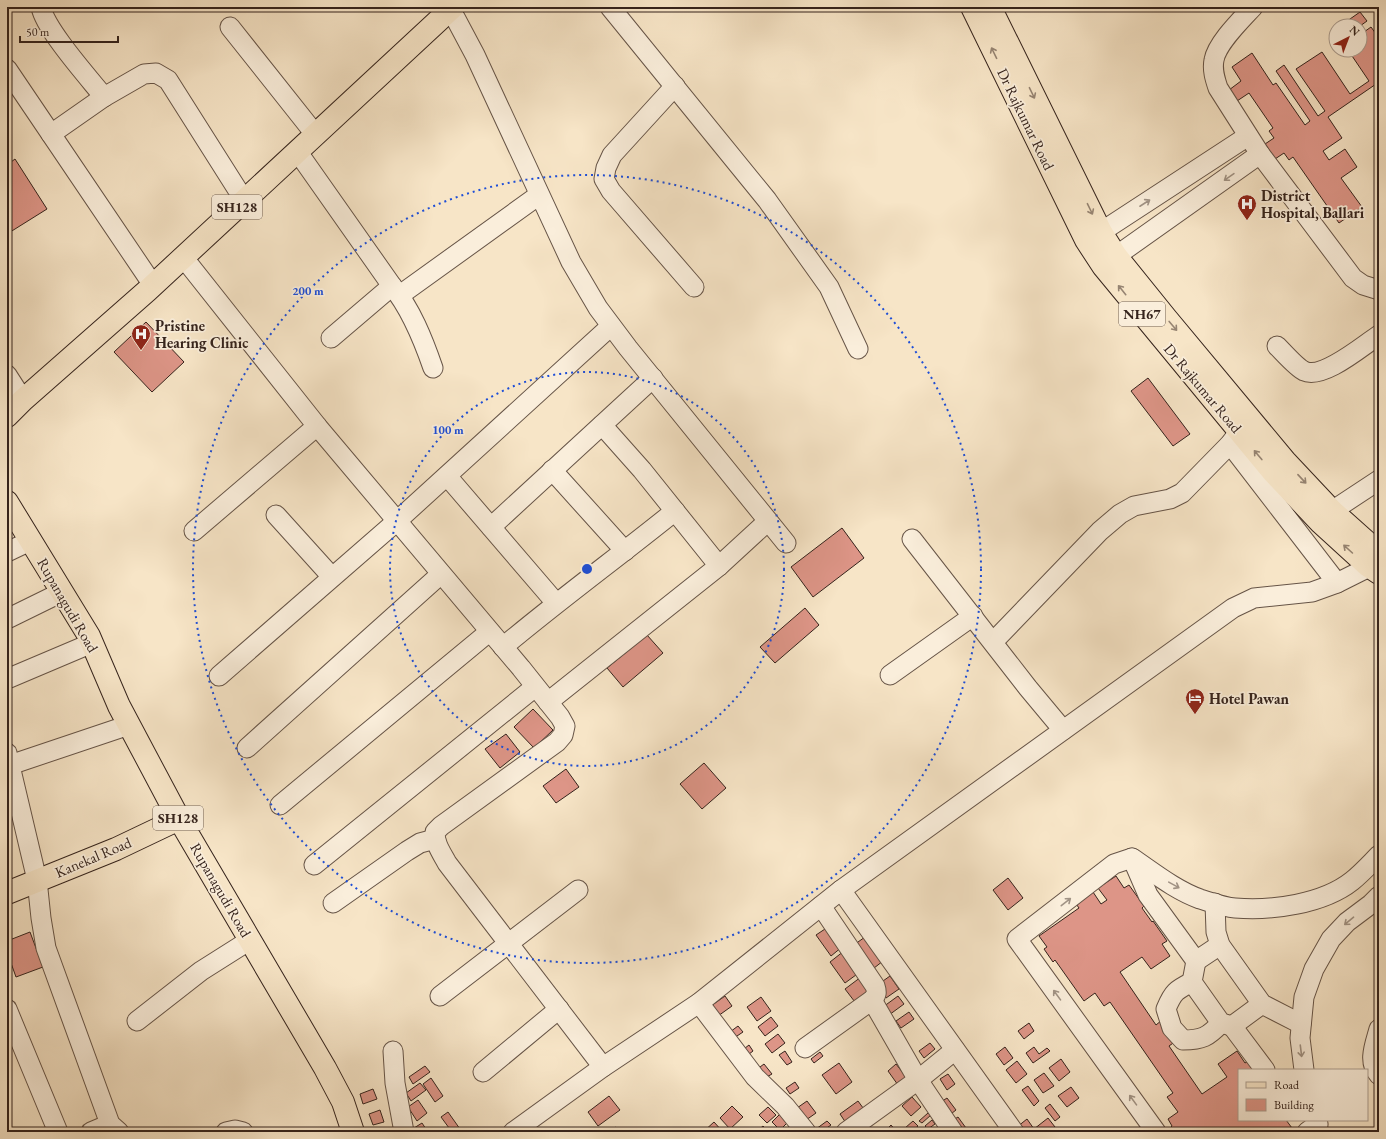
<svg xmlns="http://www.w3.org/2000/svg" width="1386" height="1139" viewBox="0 0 1386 1139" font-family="'EB Garamond',serif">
  <rect width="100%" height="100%" fill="#f7e5c7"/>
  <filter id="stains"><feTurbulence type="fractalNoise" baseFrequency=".005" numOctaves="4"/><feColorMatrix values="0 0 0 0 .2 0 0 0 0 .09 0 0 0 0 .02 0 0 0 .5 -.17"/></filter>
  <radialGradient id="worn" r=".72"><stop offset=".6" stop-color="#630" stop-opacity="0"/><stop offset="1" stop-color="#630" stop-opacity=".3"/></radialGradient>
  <g fill="#dd9587" stroke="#35231c">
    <path d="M1360,12L1367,21L1360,26L1364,32L1371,27L1379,38V82L1328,117L1342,138L1323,151L1329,160L1345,149L1357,167L1341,178L1362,207L1339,223L1293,157L1289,160L1284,153L1275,159L1265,144L1274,138L1269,131L1273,128L1249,93L1237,101L1229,90L1241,81L1232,67L1252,53L1273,85L1276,83L1305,125L1310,121L1276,71L1284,65L1318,116L1325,111L1296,69L1322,52L1350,94L1369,81L1348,50H1360V26H1340Z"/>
    <path d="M15,159L47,209L7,234V165Z"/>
    <path d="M146,322L184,362L152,392L114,352Z"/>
    <path d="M1148,378L1190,434L1173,446L1131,391Z"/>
    <path d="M842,528L864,558L813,597L791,567Z"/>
    <path d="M805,608L819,625L775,663L760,647Z"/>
    <path d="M647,635L663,653L623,687L607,668Z"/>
    <path d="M533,709L553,730L534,748L514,727Z"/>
    <path d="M506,734L520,752L500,768L485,749Z"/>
    <path d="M704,763L726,788L702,809L680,784Z"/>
    <path d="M566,769L579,787L556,803L543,786Z"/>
    <path d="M1116,876L1124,888L1129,885L1144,906L1142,908L1152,922L1153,921L1167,941L1162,944L1170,956L1151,969L1142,957L1120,972L1156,1025L1162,1020L1176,1041L1169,1046L1202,1094L1227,1077L1218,1064L1237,1051L1245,1063L1250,1060L1256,1070H1239V1120H1286L1292,1128L1287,1132H1269L1266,1128L1260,1132H1171L1169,1129L1172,1126L1168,1119L1178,1112L1167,1097L1173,1093L1110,1002L1104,1006L1095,993L1084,1001L1055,960L1053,962L1044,949L1047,947L1039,936L1079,908L1074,901L1091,889L1101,904L1107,900L1098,888Z"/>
    <path d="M1008,878L1023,898L1008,910L993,890Z"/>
    <path d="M828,927L842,947L831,956L816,935Z"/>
    <path d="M30,932L43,967L16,977L7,952V941Z"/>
    <path d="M865,937L883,961L869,972L851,947Z"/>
    <path d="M844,951L860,972L845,983L830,962Z"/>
    <path d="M890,976L899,989L886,998L876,986Z"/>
    <path d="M861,977L874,995L858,1006L845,989Z"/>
    <path d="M725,996L732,1006L718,1016L711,1006Z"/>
    <path d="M898,996L904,1004L889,1015L883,1007Z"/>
    <path d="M761,997L771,1011L757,1021L747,1007Z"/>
    <path d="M909,1012L914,1019L901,1028L896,1021Z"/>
    <path d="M771,1017L778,1026L765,1036L758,1027Z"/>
    <path d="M1029,1023L1034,1031L1024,1039L1018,1031Z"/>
    <path d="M738,1026L743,1032L734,1038L730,1032Z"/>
    <path d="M778,1034L785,1043L772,1053L765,1044Z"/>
    <path d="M930,1043L935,1049L924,1058L919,1051Z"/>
    <path d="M749,1045L753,1051L744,1058L740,1052Z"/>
    <path d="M1005,1047L1013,1058L1004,1065L996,1054Z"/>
    <path d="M1034,1047L1039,1054L1047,1048L1050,1051L1033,1063L1026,1053Z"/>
    <path d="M785,1051L792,1062L787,1065L779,1055Z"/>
    <path d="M820,1052L823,1056L814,1063L811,1059Z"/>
    <path d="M1061,1059L1070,1072L1059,1081L1049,1068Z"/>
    <path d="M1017,1061L1027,1074L1016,1083L1006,1070Z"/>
    <path d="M839,1063L852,1082L836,1094L822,1075Z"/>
    <path d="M764,1064L772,1074L763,1079L756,1070Z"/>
    <path d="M896,1064L907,1078L898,1085L888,1071Z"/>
    <path d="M425,1066L430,1072L413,1084L409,1077Z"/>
    <path d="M1044,1073L1054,1086L1043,1093L1034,1080Z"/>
    <path d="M948,1074L955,1084L947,1090L940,1079Z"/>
    <path d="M431,1078L443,1096L435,1102L423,1084Z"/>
    <path d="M795,1082L799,1088L790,1094L786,1088Z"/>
    <path d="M420,1083L426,1090L411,1101L406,1093Z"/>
    <path d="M1028,1086L1039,1101L1034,1106L1022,1090Z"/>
    <path d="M1071,1087L1079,1098L1067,1107L1058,1096Z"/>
    <path d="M373,1089L377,1099L363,1104L360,1094Z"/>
    <path d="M609,1096L620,1110L598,1126L588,1112Z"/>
    <path d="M912,1097L921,1107L911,1116L902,1106Z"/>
    <path d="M947,1098L956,1110L947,1117L938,1104Z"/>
    <path d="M418,1100L427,1113L417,1121L408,1107Z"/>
    <path d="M807,1101L816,1113L806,1120L797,1108Z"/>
    <path d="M858,1101L866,1112L848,1126L840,1114Z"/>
    <path d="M1050,1104L1060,1117L1055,1121L1045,1108Z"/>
    <path d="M732,1106L743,1117L730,1129L720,1118Z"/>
    <path d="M768,1107L776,1115L767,1123L759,1115Z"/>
    <path d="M380,1110L384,1122L373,1125L369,1114Z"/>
    <path d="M448,1112L460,1129L456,1132H452L441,1117Z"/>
    <path d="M928,1113L931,1115L922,1123L919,1121Z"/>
    <path d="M780,1114L788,1122L780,1130L772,1122Z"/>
    <path d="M958,1117L966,1128L961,1132L950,1122Z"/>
    <path d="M1048,1118L1055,1127L1048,1132H1020L1017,1127L1027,1119L1034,1129Z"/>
    <path d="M932,1120L935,1124L928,1129L925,1126Z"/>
    <path d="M827,1121L831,1125L821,1132H818L816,1129Z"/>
    <path d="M913,1121L918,1126L911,1132H908L905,1128Z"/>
    <path d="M714,1122L723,1132H703Z"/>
    <path d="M422,1123L428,1132H417L414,1128Z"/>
    <path d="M891,1125L897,1132H884Z"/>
    <path d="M763,1126L769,1132H756Z"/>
    <path d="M616,1127L620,1132H609Z"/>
  </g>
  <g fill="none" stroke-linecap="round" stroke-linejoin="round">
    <defs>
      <g id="minor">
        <path d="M41,7C45,29 88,77 104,97"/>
        <path d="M610,7L767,200L829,287L858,349"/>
        <path d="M1253,7C1241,20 1217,43 1214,60C1212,70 1215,79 1218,88L1260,154L1353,278L1363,285L1379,290"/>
        <path d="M450,8L475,55L571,262L598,308L628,348L786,543"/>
        <path d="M230,27L315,134"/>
        <path d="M7,69L153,285"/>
        <path d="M675,86L612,155L606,168L604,179L611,191L694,287"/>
        <path d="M51,134L104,97L144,74L156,73L168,80L244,200"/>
        <path d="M297,151L392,286C411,309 423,339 433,368"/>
        <path d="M1101,232L1248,136"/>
        <path d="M1116,256L1260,154"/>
        <path d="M183,257L317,426L521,668L560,717L565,726L563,735L557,742L441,826L435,832C435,844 441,852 447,863L603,1067"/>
        <path d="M400,295L539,195"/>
        <path d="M331,338L392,286"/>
        <path d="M1277,346C1283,352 1297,368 1304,371C1323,380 1362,346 1379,335"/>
        <path d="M7,375L23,400"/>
        <path d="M602,425L642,470L719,566"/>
        <path d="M1230,444L1337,583"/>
        <path d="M552,470L625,551"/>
        <path d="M447,476L556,603"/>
        <path d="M1332,511L1379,480"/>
        <path d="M276,515L332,577"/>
        <path d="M491,527L653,378"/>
        <path d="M194,531L317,426"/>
        <path d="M912,539L1028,688L1063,730"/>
        <path d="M7,552L30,541"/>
        <path d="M7,619L62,592"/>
        <path d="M993,642L1100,531L1120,514L1134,506L1170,499L1182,493L1230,444L1239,432"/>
        <path d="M503,647C559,600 618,557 675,511"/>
        <path d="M890,675L973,616"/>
        <path d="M219,676L397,521L611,326"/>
        <path d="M7,679L92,643"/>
        <path d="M548,702L719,566L768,521"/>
        <path d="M247,748L441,574"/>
        <path d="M7,753L37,880L41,918L46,948L110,1124L119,1132"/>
        <path d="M7,766L129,725"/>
        <path d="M280,805L489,632"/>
        <path d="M1132,858L1148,895L1196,961L1220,945"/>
        <path d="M314,865L535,687"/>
        <path d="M841,890L1014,1132"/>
        <path d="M333,903L407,851L420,843L435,839"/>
        <path d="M1215,903L1216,932L1220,945L1262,1004L1301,1024"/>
        <path d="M1196,961L1192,982L1221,1023L1232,1026L1262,1004"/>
        <path d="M1192,982C1176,990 1173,992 1166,1009L1172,1028L1183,1040C1202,1040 1208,1037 1221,1023"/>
        <path d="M440,996L578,890"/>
        <path d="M872,1000L918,1080L953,1132"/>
        <path d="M699,1003L755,1077L785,1106L806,1132"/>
        <path d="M7,1009L58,1132"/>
        <path d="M137,1021L201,971L250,940"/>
        <path d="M1232,1026L1265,1070"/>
        <path d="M1379,1029C1375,1044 1367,1062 1379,1075"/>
        <path d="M805,1048L872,1000C877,995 877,992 875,986L821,906"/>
        <path d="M393,1051L395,1083L404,1132"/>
        <path d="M1304,1070L1300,1038L1304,997L1314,969L1331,939L1347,922L1371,904L1379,896"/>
        <path d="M483,1072L559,1009"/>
        <path d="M91,1132L110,1124"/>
        <path d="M226,1132L235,1130L243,1132"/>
        <path d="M513,1132L603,1067L699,1003L841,890L1233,608L1254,598L1312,592L1337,583L1363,570L1376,553"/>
        <path d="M846,1132L918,1080L955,1050"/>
        <path d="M1156,1132L1017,939L1114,864L1132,858C1153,872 1175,890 1200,899C1210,902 1224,907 1235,908C1272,911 1323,904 1352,881C1362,873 1370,864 1379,855"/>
        <path d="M1307,1132L1318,1124L1317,1120"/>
      </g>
      <g id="major">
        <path d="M7,416L23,400L148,290L453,7"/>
        <path d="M7,502L89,636L119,706L179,819L325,1068L343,1102L353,1132"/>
        <path d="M7,893L116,849L179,819"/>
      </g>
      <g id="highway">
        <path d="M972,7L1086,240L1103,266L1273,472L1321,523L1367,565L1379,573"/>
        <path d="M990,7L1101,232L1116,256L1166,318L1285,461L1332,511L1379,553"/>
      </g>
    </defs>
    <use href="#minor" stroke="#665447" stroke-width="21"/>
    <use href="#major" stroke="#35231c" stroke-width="24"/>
    <use href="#highway" stroke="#35231c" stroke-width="24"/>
    <use href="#minor" stroke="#faeedb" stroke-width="19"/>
    <use href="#major" stroke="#f7e5c7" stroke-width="22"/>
    <use href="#highway" stroke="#f7e5c7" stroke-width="22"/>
  </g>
  <defs><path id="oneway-shaft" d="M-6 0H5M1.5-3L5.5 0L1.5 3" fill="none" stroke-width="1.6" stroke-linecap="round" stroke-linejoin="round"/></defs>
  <g stroke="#968472">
    <use href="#oneway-shaft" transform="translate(994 53) rotate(-116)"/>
    <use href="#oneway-shaft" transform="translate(1032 93) rotate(64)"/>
    <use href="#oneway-shaft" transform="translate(1090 209) rotate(64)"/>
    <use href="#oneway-shaft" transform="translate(1122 290) rotate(-129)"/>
    <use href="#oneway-shaft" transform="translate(1173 326) rotate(50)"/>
    <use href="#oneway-shaft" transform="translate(1258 455) rotate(-130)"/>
    <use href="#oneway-shaft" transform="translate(1302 479) rotate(47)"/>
    <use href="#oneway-shaft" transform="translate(1348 549) rotate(-138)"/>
  </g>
  <g stroke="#a19385">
    <use href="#oneway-shaft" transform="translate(1229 177) rotate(145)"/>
    <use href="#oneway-shaft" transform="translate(1145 203) rotate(-33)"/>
    <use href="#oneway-shaft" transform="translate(1174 885) rotate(29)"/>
    <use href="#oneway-shaft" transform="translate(1066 902) rotate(-38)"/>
    <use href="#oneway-shaft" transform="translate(1349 921) rotate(140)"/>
    <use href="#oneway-shaft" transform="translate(1057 995) rotate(-126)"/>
    <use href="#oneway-shaft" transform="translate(1301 1051) rotate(83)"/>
    <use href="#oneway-shaft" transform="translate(1133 1100) rotate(-126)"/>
  </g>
  <g fill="none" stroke="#1d4ed8" stroke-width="2" stroke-dasharray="2 4">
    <circle cx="587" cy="569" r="197"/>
    <circle cx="587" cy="569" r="394"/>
  </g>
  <defs>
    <symbol id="hospital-pin" viewBox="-11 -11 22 30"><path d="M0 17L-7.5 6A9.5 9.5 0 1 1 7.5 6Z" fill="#8f2418" stroke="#faeedb"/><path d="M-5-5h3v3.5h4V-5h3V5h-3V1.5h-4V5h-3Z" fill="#fff"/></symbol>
    <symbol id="hotel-pin" viewBox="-11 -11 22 30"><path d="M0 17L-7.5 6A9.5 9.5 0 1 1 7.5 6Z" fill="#8f2418" stroke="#faeedb"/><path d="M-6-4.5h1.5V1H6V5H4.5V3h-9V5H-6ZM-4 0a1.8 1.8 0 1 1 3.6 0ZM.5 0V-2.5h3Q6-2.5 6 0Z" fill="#fff"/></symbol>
  </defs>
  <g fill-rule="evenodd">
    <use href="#hospital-pin" x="1236" y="193" width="22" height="30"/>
    <use href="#hospital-pin" x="130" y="323" width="22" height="30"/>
    <use href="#hotel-pin" x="1184" y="687" width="22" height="30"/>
  </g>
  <g text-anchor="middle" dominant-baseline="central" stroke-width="3.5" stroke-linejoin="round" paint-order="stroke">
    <g fill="#faeedb" stroke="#706055" stroke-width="1">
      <rect x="212" y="195" width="50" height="24" rx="3"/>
      <rect x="1119" y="302" width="46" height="24" rx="3"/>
      <rect x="153" y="806" width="50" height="24" rx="3"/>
    </g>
    <g font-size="14" font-weight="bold" fill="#35231c">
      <text x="237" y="207">SH128</text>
      <text x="1142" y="314">NH67</text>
      <text x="178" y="818">SH128</text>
    </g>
    <g font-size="15" fill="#35231c" stroke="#faeedb">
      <text transform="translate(1026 119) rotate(64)">Dr Rajkumar Road</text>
      <text transform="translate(1203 388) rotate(50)">Dr Rajkumar Road</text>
      <text transform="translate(68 605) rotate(60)">Rupanagudi Road</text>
      <text transform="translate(93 857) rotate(-23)">Kanekal Road</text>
      <text transform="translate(221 890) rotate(60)">Rupanagudi Road</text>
    </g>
    <g font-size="15" font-weight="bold" fill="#35231c" stroke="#faeedb" text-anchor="start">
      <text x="1261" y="195">District<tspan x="1261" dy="17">Hospital, Ballari</tspan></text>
      <text x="155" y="325">Pristine<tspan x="155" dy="17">Hearing Clinic</tspan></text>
      <text x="1209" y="698">Hotel Pawan</text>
    </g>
  </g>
  <circle cx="587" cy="569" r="6" fill="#1d4ed8" stroke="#faeedb" stroke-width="2"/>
  <g font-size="12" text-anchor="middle" font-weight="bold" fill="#1d4ed8" stroke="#faeedb" stroke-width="3.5" stroke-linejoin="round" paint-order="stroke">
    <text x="308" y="295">200 m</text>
    <text x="448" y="434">100 m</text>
  </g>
  <rect width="1386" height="1139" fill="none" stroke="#f7e5c7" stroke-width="24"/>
  <rect x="8" y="8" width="1370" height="1123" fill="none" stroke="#35231c" stroke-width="2"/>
  <rect x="12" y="12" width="1362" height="1115" fill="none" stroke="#35231c"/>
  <rect x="1238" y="1069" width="130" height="52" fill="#faeedb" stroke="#ab9d8f"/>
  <rect x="1246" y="1082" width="20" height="6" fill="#f7e5c7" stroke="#ab9d8f"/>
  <text x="1274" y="1089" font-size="12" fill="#35231c">Road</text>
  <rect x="1246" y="1099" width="20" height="12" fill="#dd9587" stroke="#ab9d8f"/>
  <text x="1274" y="1109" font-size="12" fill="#35231c">Building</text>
  <g transform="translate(1348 38) rotate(42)"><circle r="19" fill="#faeedb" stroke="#ab9d8f"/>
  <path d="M0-3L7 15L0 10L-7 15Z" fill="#8f2418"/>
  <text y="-6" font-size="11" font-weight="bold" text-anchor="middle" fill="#35231c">N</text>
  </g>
  <path d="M20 36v6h98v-6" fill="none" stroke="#35231c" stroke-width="2"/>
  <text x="26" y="36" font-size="12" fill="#35231c" stroke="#faeedb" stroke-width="3" paint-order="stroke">50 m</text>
  <rect width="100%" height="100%" filter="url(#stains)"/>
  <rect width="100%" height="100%" fill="url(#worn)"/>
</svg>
